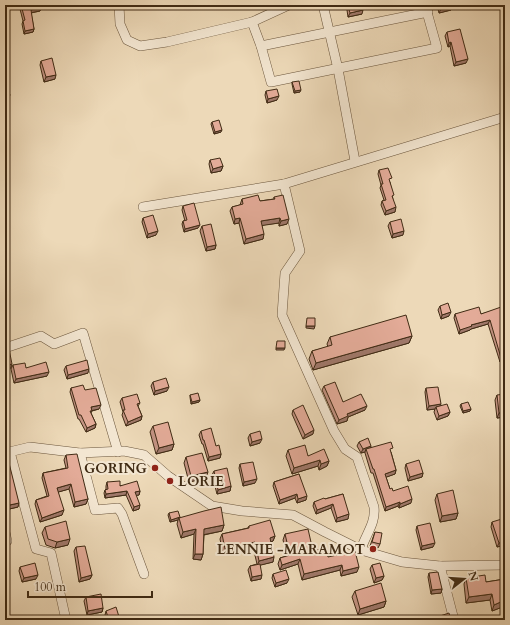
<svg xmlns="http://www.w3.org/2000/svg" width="510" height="625" viewBox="0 0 510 625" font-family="Cardo,serif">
  <rect width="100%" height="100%" fill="#edd9b8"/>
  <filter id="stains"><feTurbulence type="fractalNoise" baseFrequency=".005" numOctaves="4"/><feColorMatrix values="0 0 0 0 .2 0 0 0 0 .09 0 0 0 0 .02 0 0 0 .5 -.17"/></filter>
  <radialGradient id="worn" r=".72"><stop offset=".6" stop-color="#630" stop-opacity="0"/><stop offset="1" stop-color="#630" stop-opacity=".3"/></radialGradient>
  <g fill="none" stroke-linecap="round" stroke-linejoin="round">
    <defs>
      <g id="minor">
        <path d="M119,5L120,24L127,40L140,46L167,42L252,22L289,5"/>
        <path d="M323,5L338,69L355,161"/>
        <path d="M252,22L261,46L271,82L437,48L425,5"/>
        <path d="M261,46L428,12"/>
        <path d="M143,207L284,184"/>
        <path d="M5,348L41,336L54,344L83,333L118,452"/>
        <path d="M10,452L36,549L51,553L66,620"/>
        <path d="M5,453L30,447L80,453L124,451L144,455L168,476L212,506L242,511L293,515L325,532L361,550L402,562L440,566L505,565"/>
        <path d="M80,453L95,510L118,508L122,514L144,574"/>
        <path d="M5,532L7,541L5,542"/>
        <path d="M361,550C365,535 376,524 374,507L357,457L345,449L334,431L282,315L285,273L300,251L284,184L505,117"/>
        <path d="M440,566L454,620"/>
      </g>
    </defs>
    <use href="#minor" stroke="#6b563d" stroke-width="10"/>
    <use href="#minor" stroke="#f3e6d1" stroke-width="9"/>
  </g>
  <g fill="#c39383" stroke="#402b14">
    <path d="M19,5H41L40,11L31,13L34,29L33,32L24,34L22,24L23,21Z"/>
    <path d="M437,5H452L453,6L451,10L439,13Z"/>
    <path d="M348,6L362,14L348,17L347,10Z"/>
    <path d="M447,32L466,63L454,66L450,46L448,47L445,36Z"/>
    <path d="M41,61L55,79L44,82L40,65Z"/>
    <path d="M292,82L300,92L294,93L292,84Z"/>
    <path d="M266,91L277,100L267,103L265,95Z"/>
    <path d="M212,122L221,132L214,134L211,124Z"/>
    <path d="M210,160L223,166L221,171L211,173L209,164Z"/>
    <path d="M379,170L390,182L395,212L385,215L381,205L382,201L384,200L380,188L381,185L378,174Z"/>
    <path d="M274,197L287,224L279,226V223L262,225L263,239L244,244L239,223L234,224L230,211L232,207L240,205L242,199L260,201L274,199Z"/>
    <path d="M183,206L198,228L184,232L182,224L183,221H185L182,210Z"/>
    <path d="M143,218L156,235L147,238L142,222Z"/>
    <path d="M390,222L403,235L392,238L388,226Z"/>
    <path d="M202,226L216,245L215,249L206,251L200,231Z"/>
    <path d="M440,306L449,316L441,319L438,310Z"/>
    <path d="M505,308V326L502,327L505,337V361L500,362L488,324L471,329L470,330L459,334L454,318L455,314H481Z"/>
    <path d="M412,336L409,343L313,370L309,359L312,351L328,347L327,344L330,337Z"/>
    <path d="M13,365L26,368L47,376L14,383L11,369Z"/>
    <path d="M66,366L88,373L67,379L64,370Z"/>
    <path d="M153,382L167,391L154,395L151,386Z"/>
    <path d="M324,386L343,402L365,410L348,417L347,421L337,424L322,390Z"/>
    <path d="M71,388L85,390L99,409L92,411L91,413L96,424L95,428L86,432L79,419H78L70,392Z"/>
    <path d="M426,388L440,406L450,412L448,416L437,420L434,412L435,409L427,410L425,392Z"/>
    <path d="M190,395L200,400L199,402L191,404L190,397Z"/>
    <path d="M497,395L505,417L497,418L495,400Z"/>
    <path d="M122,398L140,403L138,406L142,416L141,420L126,426L122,415L123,412L120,402Z"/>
    <path d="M461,404L471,409L470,411L463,413L460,406Z"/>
    <path d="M293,410L313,434L303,439L292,414Z"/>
    <path d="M153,426L174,444L172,450L156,454L150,432Z"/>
    <path d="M201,431L216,446L221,454L220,458L208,461L203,444H202L199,435Z"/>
    <path d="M250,434L260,443L250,446L248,438Z"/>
    <path d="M359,442L371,446L370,448L391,452L396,470L395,474L386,477L390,489L411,503L399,508L398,506L385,511L373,473H371L365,453V452L361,453L357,446Z"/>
    <path d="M288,450L308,456L329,461L327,466L319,470L318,466L292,474L286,456Z"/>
    <path d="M5,454L18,507L5,510V488L6,487L5,482Z"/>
    <path d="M66,455L88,499L86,504L74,507L69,489L58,492L62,515L40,522L35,504L36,500L47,496L42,478L43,473L66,468L64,460Z"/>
    <path d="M186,457L206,478L189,482L184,463Z"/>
    <path d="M240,464L255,483L243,486L239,468Z"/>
    <path d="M406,464L423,473L422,477L408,481L405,468Z"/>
    <path d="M214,471L231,486L230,491L217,494L212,475Z"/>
    <path d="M299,474L306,500L297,503L295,498L279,504L273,486L274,482Z"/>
    <path d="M107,482L140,491L139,495H136L139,509L133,511L126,495L105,498L104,493L105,490L106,489V486Z"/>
    <path d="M343,494L348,519L336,522L331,508L316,514L313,506L314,502Z"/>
    <path d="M437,494L458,513L456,519L440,522L435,500Z"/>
    <path d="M169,513L180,518L224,525L222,531L204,535L203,554L201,560L193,559L194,534L181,538L177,524L178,520L170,522L168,515Z"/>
    <path d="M492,522L505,545L497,547L491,527Z"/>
    <path d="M249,526L275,536L273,541L271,542L273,562L260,565L261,579L251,581L248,570L250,566L257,564L253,547L223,554L220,539L222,534L248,528Z"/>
    <path d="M417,526L433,547L421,550L416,530Z"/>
    <path d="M45,527L68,545L55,548L46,545L42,533Z"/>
    <path d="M375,532L380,544L378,548L370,546Z"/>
    <path d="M285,534L313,551L328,557L357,572L341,576L340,570L302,580L298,564L280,570L278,564L280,558L287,556L283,540Z"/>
    <path d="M76,547L92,575L90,579L79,582L74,551Z"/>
    <path d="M372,565L384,576L382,580L374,583L370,569Z"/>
    <path d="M20,567L36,579L22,582L19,571Z"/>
    <path d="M429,573L442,589L441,593L431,594L428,577Z"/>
    <path d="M273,574L287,583L275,587L272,578Z"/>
    <path d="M466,578L486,582L505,579V606L492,611L490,600L466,603L464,584Z"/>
    <path d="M355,591L386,601L384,607L358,615L352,597Z"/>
    <path d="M86,597L103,608L102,612L87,615L84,601Z"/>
    <path d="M106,611L120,620H107L105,615Z"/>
  </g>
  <g fill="#9f786a" stroke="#402b14">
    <path d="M453,6L451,10L439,13L441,9Z"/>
    <path d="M41,7L40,11L29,13L31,10Z"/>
    <path d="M363,10L362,14L348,17L350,13Z"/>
    <path d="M34,29L33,32L24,34L25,31Z"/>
    <path d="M451,42L450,46L448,47L449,43Z"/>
    <path d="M468,59L466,63L454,66L456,62Z"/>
    <path d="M56,75L55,79L44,82L46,77Z"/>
    <path d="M301,90L300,92L294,93L295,91Z"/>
    <path d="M10,95L8,99L5,100V96Z"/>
    <path d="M279,96L277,100L267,103L268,99Z"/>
    <path d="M222,130L221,132L214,134L215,132Z"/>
    <path d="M223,166L221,171L211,173L213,169Z"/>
    <path d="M396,207L395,212L385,215L386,211Z"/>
    <path d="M240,218L239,223L234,224L235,219Z"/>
    <path d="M280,218L279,223L259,226L261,221Z"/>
    <path d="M289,219L287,224L279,226L281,221Z"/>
    <path d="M200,225L198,228L184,232L185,229Z"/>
    <path d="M158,231L156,235L147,238L148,234Z"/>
    <path d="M404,231L403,235L392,238L393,234Z"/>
    <path d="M264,234L263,239L244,244L246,239Z"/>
    <path d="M216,245L215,249L206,251L207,247Z"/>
    <path d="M451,312L449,316L441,319L442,315Z"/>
    <path d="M490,320L488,324L471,329L470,330L459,334L460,330L471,325Z"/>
    <path d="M505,323V326L500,328L502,324Z"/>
    <path d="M306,326H315L314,329L306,328Z"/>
    <path d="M412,336L409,343L313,370L316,363Z"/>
    <path d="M276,348H285L284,350H276Z"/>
    <path d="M505,357V361L500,362L501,358Z"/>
    <path d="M12,364L11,368L5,370V366Z"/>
    <path d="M89,369L88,373L67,379L68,375Z"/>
    <path d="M49,372L47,376L14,383L16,379Z"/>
    <path d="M169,387L167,391L154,395L155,391Z"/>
    <path d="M200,400L199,402L191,404L192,402Z"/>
    <path d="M441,404L439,408L436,407L435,409L427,410L429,406Z"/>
    <path d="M101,405L99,409L90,411L91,407Z"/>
    <path d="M367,406L365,410L348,417L347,421L337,424L339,420L347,414Z"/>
    <path d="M471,409L470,411L463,413V411Z"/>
    <path d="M450,412L448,416L437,420L439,416Z"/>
    <path d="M505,412V417L497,418L499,413Z"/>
    <path d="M142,416L141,420L126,426L128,422Z"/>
    <path d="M96,424L95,428L86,432L87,428Z"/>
    <path d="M314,430L313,434L303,439L305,435Z"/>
    <path d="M262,439L260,443L250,446L252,442Z"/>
    <path d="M174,444L172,450L156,454L159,448Z"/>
    <path d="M371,446L369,450L366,449L365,452L361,453L363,449Z"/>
    <path d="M221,454L220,458L208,461L209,457Z"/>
    <path d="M320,460L318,466L292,474L294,468Z"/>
    <path d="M329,461L327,466L319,470L321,464Z"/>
    <path d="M396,470L395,474L384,478L385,474Z"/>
    <path d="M208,472L206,478L189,482L191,476Z"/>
    <path d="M423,473L422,477L408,481L410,477Z"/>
    <path d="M257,479L255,483L243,486L244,482Z"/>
    <path d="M71,484L69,489L55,493L57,488Z"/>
    <path d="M231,486L230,491L217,494L218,490Z"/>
    <path d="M127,491L126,495L105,498L106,494Z"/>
    <path d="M140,491L139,495L133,496L135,492Z"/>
    <path d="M297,494L295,498L279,504L280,500Z"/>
    <path d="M307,496L306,500L297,503L298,499Z"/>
    <path d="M88,499L86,504L74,507L75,502Z"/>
    <path d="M412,499L411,503L399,508L400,504Z"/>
    <path d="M400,502L398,506L385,511L386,507Z"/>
    <path d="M19,503L18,507L5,510V506Z"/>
    <path d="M333,504L331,508L316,514L317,510Z"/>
    <path d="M140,505L139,509L133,511L134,507Z"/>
    <path d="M64,510L62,515L40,522L42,518Z"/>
    <path d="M458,513L456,519L440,522L442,516Z"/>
    <path d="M349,514L348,519L336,522L337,518Z"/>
    <path d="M180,517L179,519V518L178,520L170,522L171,520Z"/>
    <path d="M224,525L222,531L202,535L204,529Z"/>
    <path d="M196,529L194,534L181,538L183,532Z"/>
    <path d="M275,536L273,541L268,543L270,538Z"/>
    <path d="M70,539L68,545L55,548L57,542Z"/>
    <path d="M505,541V545L497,547L499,543Z"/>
    <path d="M255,542L253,547L223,554L225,549Z"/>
    <path d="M435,543L433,547L421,550L422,546Z"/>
    <path d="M195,554H203L201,560L193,559Z"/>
    <path d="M274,557L273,562L257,566L259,561Z"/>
    <path d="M300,559L298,564L280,570L282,565Z"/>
    <path d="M342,565L340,570L302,580L304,574Z"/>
    <path d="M359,567L357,572L341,576L343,571Z"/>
    <path d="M38,575L36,579L22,582L24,578Z"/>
    <path d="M92,575L90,579L79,582L81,578Z"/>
    <path d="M262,575L261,579L251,581L252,577Z"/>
    <path d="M384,576L382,580L374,583L376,578Z"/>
    <path d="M289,579L287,583L275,587L276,583Z"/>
    <path d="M442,589L441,593L431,594L432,590Z"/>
    <path d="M492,594L490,600L466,603L469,597Z"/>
    <path d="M505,600V606L492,611L494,605Z"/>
    <path d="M386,601L384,607L358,615L360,609Z"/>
    <path d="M103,608L102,612L87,615L88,611Z"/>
  </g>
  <g fill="#e3ab98" stroke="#402b14">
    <path d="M21,5H41V7L31,10L34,29L25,31L23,21L25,20Z"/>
    <path d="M354,5H362L363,10L350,13L348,6Z"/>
    <path d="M440,5H452L453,6L441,9Z"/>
    <path d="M460,29L468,59L456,62L451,42L449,43L447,32Z"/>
    <path d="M52,58L56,75L46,77L41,61Z"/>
    <path d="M299,81L301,90L295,91L292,82Z"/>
    <path d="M7,87L10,95L5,96V88Z"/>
    <path d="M277,89L279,96L268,99L266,91Z"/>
    <path d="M219,120L222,130L215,132L212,122Z"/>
    <path d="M220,158L223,166L213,169L210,160Z"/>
    <path d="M388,168L392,178L389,179L394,195L392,196L396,207L386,211L382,201L386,200L381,184H383L379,170Z"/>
    <path d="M258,195L260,201L275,199L274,197L283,195L289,219L281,221L280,218L261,221L264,234L246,239L240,218L235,219L232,207L243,204L242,199Z"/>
    <path d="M194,203L200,225L185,229L183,221L187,220L183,206Z"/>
    <path d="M153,215L158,231L148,234L143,218Z"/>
    <path d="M401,219L404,231L393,234L390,222Z"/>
    <path d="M211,224L216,245L207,247L202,226Z"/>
    <path d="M448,303L451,312L442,315L440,306Z"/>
    <path d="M504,306L505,308V323L502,324L505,337V357L501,358L490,320L471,325L472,326L460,330L455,314L479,307L481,314Z"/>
    <path d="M406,315L412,336L316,363L312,351L332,345L330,337Z"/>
    <path d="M307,318H315V326H306Z"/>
    <path d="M277,341H285V348H276Z"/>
    <path d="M9,349L12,364L5,366V350Z"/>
    <path d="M87,360L89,369L68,375L66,366Z"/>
    <path d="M46,362L49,372L16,379L13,365L25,363L26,368Z"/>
    <path d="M166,378L169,387L155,391L153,382Z"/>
    <path d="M335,382L343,402L361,394L367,406L347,414L348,416L339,420L324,386Z"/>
    <path d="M83,385L85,390L96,388L101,405L91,407L92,411H90L96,424L87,428L81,415H79L71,388Z"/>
    <path d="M438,387L441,404L429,406L426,388Z"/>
    <path d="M198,393L200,400L192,402L190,395Z"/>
    <path d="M137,394L140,403L137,404L142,416L128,422L123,410H125L122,398Z"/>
    <path d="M505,394V412L499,413L497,395Z"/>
    <path d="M468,402L471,409L463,411L461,404Z"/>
    <path d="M447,404L450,412L439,416L436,407Z"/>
    <path d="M303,405L314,430L305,435L293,410Z"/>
    <path d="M168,422L174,444L159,448L153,426Z"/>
    <path d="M211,428L216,446L219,445L221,454L209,457L204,440H203L201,431Z"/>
    <path d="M260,431L262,439L252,442L250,434Z"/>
    <path d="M368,438L371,446L363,449L359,442Z"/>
    <path d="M391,442L393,448L390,449L396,470L385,474L390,489L392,488L393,491L408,486L412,499L400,504V502L386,507L374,469H373L366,449Z"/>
    <path d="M305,445L308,456L324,449L329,461L321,464L320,460L294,468L288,450Z"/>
    <path d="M202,453L208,472L191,476L186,457Z"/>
    <path d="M5,454L7,455L19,503L5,506V488L8,487L5,472Z"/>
    <path d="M77,454L88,499L75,502L71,484L57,488L64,510L42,518L36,500L49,496L43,473L68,468L66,455Z"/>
    <path d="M419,460L423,473L410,477L406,464Z"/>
    <path d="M253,462L257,479L244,482L240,464Z"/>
    <path d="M227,468L231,486L218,490L214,471Z"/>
    <path d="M299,474L307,496L298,499L297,494L280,500L274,482Z"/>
    <path d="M120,481V486L137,481L140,491L135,492L140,505L134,507L127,491L106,494L105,490L108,489L107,482Z"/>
    <path d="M453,490L458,513L442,516L437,494Z"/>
    <path d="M343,494L349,514L337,518L333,504L317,510L314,502L324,498L325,499Z"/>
    <path d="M221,507L224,525L204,529L203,554H195L196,529L183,532L179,518L204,511Z"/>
    <path d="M178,511L180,517L171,520L169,513Z"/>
    <path d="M505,518V541L499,543L492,522Z"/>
    <path d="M270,520L275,536L270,538L274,557L259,561L255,542L225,549L222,534L249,528V526Z"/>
    <path d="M66,521L70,539L57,542L48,539L45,527Z"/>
    <path d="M430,523L435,543L422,546L417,526Z"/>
    <path d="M308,529L313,551L326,548L328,557L355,551L359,567L343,571L342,565L304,574L300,559L282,565L280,558L290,555L285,534Z"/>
    <path d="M375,532L382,533L380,544L372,542Z"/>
    <path d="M85,546L92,575L81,578L76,547Z"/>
    <path d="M35,563L38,575L24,578L20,567Z"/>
    <path d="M380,563L384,576L376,578L372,565Z"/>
    <path d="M260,564L262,575L252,577L250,566Z"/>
    <path d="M286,570L289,579L276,583L273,574Z"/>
    <path d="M438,572L442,589L432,590L429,573Z"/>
    <path d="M485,575L486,582L505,579V600L494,605L492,594L469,597L466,578Z"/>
    <path d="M381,583L386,601L360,609L355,591Z"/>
    <path d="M101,594L103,608L88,611L86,597Z"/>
    <path d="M116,607L120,620H109L106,611Z"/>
    <path d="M449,613L451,620H441L440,616Z"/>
  </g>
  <g fill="#8f2418" stroke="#f3e6d1" stroke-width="1.5">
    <circle cx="155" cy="468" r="4"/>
    <circle cx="170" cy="481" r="4"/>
    <circle cx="373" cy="549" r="4"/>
  </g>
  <g text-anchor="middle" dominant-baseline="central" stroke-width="4" stroke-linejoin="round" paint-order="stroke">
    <g font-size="14" font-weight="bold" fill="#402b14" stroke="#f3e6d1" text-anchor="end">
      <text x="147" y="468">GORING</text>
      <text x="178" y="481" text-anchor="start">LORIE</text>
      <text x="365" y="549">LENNIE -MARAMOT</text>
    </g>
  </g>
  <rect width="510" height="625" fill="none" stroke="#edd9b8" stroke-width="20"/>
  <rect x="6" y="6" width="498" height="613" fill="none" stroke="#402b14" stroke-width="2"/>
  <rect x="10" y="10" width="490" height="605" fill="none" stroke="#402b14"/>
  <g transform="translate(464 579) rotate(73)" stroke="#f3e6d1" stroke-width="3" paint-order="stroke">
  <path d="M0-3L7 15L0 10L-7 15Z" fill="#402b14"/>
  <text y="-6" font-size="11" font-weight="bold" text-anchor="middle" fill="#402b14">N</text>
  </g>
  <path d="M28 591v6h124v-6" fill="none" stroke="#402b14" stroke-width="2"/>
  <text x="34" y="591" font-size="12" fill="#402b14" stroke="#f3e6d1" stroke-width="3" paint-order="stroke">100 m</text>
  <rect width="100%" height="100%" filter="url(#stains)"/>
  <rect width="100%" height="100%" fill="url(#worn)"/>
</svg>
